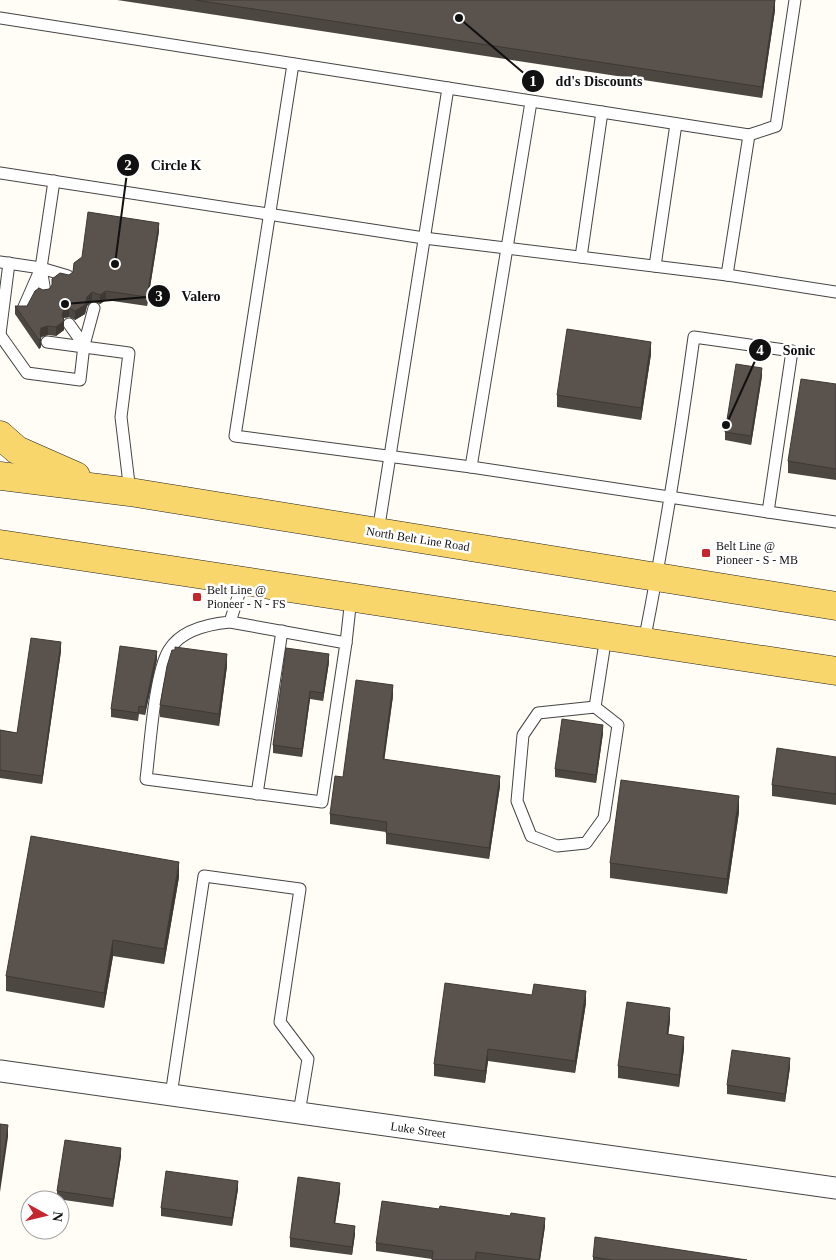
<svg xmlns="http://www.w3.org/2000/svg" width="836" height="1260" viewBox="0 0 836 1260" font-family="'Times New Roman',serif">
  <rect width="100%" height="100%" fill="#fffdf5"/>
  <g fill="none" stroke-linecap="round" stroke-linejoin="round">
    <defs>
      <g id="lane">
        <path d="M0,18L448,88L378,532"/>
        <path d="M293,64L235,436L471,467L768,512L792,351L694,337C680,439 664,541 644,642"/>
        <path d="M448,88L749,135L776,126L795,0"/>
        <path d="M0,173L424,238L727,275L749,135"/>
        <path d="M581,257L602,112"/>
        <path d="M0,262L41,268L23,309"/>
        <path d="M655,266L676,124"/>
        <path d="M41,268L68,276"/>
        <path d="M727,275L836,292"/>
        <path d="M45,292L41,268L54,181"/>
        <path d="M69,324L84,345"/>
        <path d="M0,334L9,263"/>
        <path d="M0,335L27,373L80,380L84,345L94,308"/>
        <path d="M47,342L129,353L121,417L130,492"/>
        <path d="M471,467L531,102"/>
        <path d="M768,512L836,522"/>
        <path d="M230,622L346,643L322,802L146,779C150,749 154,674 169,650C181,630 209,624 230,622L243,581"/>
        <path d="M346,643L351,598"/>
        <path d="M595,707L618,725L604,818L586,843L557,846L531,836L517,801L523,735L538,713Z"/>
        <path d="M595,707L606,636"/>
        <path d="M257,794L282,631"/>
        <path d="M171,1095L204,876L300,889L280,1022L308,1059L299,1113"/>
      </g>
      <path id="street" d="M0,1071L836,1188"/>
      <g id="primary">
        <path d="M0,435L17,450L76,476"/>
        <path d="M0,476L130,492L836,606"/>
        <path d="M0,544L836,671"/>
      </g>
    </defs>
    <use href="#lane" stroke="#444" stroke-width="13"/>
    <use href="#street" stroke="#444" stroke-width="23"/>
    <use href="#primary" stroke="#222" stroke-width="29"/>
    <use href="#lane" stroke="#fff" stroke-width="11"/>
    <use href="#street" stroke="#fff" stroke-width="21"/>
    <use href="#primary" stroke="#f9d66b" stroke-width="28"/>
  </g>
  <g fill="#4d4742">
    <path d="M117,0H775V10L762,98Z"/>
    <path d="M159,231L147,306L106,300L100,304L92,301L87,306L85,314L75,320L69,317L64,318L63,320L64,330L56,336L48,335L41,337V347L39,349L15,314V306H27L43,290L49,289L69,275Z"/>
    <path d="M651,354L641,420L557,407V395Z"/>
    <path d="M762,376L751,445L725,440V432Z"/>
    <path d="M836,384V480L788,473V461Z"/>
    <path d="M61,651L42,784L0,778V730L17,733Z"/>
    <path d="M157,659L145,715L139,714L138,721L111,717V709Z"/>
    <path d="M329,662L323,701L310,699L302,757L273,753V745Z"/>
    <path d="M227,666L219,726L160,717V705Z"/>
    <path d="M393,696L384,759L500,786L489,859L386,844V832L330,824V814L343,777Z"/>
    <path d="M603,733L596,783L555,777V769Z"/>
    <path d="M836,757V805L772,796V785Z"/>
    <path d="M739,812L727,894L610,878V863Z"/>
    <path d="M179,877L164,964L113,956L104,1008L6,991V976Z"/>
    <path d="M586,1003L575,1073L488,1061L485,1083L434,1076V1064Z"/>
    <path d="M670,1020L668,1035L684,1049L679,1087L618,1078V1066Z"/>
    <path d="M790,1067L785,1102L727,1094V1085Z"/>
    <path d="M121,1156L113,1207L57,1199V1191Z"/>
    <path d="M238,1189L232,1226L161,1216V1208Z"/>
    <path d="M340,1191L335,1223L355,1234L352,1255L290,1247V1238Z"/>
    <path d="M545,1226L540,1260H432V1259L376,1251V1243Z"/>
    <path d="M593,1257L747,1260H593Z"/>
  </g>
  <g fill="#3f3936">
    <path d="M775,0V10L762,98V87Z"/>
    <path d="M159,223V231L147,306V297Z"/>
    <path d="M106,291V300L100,304V295Z"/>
    <path d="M92,292V301L87,306L85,314L75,320V311Z"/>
    <path d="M69,308V317L64,318L63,322L64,321V330L56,336V327L64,309Z"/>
    <path d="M48,326V335L41,337V347L39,349L40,333L41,328Z"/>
    <path d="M651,342V354L641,420V408Z"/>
    <path d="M762,368V376L751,445V436Z"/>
    <path d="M61,642V651L42,784V776Z"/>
    <path d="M157,651V659L145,715V707Z"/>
    <path d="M227,654V666L219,726V714Z"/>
    <path d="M329,654V662L323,701V693Z"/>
    <path d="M393,685V696L383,770V759Z"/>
    <path d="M310,691V699L302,757V749Z"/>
    <path d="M603,725V733L596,783V775Z"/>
    <path d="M500,776V786L489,859V848Z"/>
    <path d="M739,796V812L727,894V879Z"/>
    <path d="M179,862V877L164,964V949Z"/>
    <path d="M113,940V956L104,1008V993Z"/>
    <path d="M586,991V1003L575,1073V1061Z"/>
    <path d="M670,1008V1020L667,1046V1034Z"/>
    <path d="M684,1037V1049L679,1087V1075Z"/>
    <path d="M488,1049V1061L485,1083V1071Z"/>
    <path d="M790,1058V1067L785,1102V1094Z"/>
    <path d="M8,1125V1137L0,1192V1180Z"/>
    <path d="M121,1148V1156L113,1207V1199Z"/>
    <path d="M238,1181V1189L232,1226V1218Z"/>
    <path d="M340,1183V1191L334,1231V1223Z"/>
    <path d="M545,1218V1226L540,1260H539Z"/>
    <path d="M355,1226V1234L352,1255V1247Z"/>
  </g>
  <g fill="#5a524d" stroke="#3f3936">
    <path d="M195,0H775L762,87Z"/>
    <path d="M88,212L159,223L147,297L106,291L100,295L92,292L87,297L85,305L75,311L69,308L64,309L62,315L64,321L56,327L48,326L41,328L40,333L41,338L39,340L15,306H27L35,291L39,288L43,290L49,289L52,285V279L60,273L69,275L73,272L74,263L82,257Z"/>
    <path d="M567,329L651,342L641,408L557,395Z"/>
    <path d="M736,364L762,368L751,436L725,432Z"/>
    <path d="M801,379L836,384V469L788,461Z"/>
    <path d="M31,638L61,642L42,776L0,770V730L17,733Z"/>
    <path d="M120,646L157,651L145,707L139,706L138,713L111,709Z"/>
    <path d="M175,647L227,654L219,714L160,705L167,666L172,650H175Z"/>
    <path d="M286,648L329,654L323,693L310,691L302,749L273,745Z"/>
    <path d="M356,680L393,685L383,759L500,776L489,848L386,833L387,822L330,814L335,776L343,777Z"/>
    <path d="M562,719L603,725L596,775L555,769Z"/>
    <path d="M777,748L836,757V794L772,785Z"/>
    <path d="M621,780L739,796L727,879L610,863Z"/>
    <path d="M31,836L179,862L164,949L113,940L104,993L6,976Z"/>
    <path d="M445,983L532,995L534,984L586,991L575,1061L488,1049L485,1071L434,1064Z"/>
    <path d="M627,1002L670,1008L667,1034L684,1037L679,1075L618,1066Z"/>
    <path d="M732,1050L790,1058L785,1094L727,1085Z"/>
    <path d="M0,1124L8,1125L0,1180Z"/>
    <path d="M65,1140L121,1148L113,1199L57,1191Z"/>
    <path d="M166,1171L238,1181L232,1218L161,1208Z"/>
    <path d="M298,1177L340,1183L334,1223L355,1226L352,1247L290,1238Z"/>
    <path d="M382,1201L439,1209L440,1206L510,1216L511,1213L545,1218L539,1260L476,1252L475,1260H432L433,1251L376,1243Z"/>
    <path d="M595,1237L747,1260H612L593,1257Z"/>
  </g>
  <g fill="#c4262e" stroke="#fff" stroke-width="2">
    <rect x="701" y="548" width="10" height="10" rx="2.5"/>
    <rect x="192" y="592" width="10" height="10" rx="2.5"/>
  </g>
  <g text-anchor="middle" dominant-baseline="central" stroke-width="5" stroke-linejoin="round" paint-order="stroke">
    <g font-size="12" fill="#111" stroke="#fff">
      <text transform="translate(418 539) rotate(9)">North Belt Line Road</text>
      <text transform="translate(418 1130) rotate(8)">Luke Street</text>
    </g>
    <g font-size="12" fill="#111" stroke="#fff" text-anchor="start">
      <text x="716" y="546">Belt Line @<tspan x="716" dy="14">Pioneer - S - MB</tspan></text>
      <text x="207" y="590">Belt Line @<tspan x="207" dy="14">Pioneer - N - FS</tspan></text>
    </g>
  </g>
  <path fill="none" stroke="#111" stroke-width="2" d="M459 18L533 81M115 264L128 165M65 304L159 296M726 425L760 350"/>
  <g fill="#111" stroke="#fff" stroke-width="2">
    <circle cx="459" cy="18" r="5"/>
    <circle cx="115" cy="264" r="5"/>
    <circle cx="65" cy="304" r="5"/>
    <circle cx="726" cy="425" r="5"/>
    <circle cx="533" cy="81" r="12"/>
    <circle cx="128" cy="165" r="12"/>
    <circle cx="159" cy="296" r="12"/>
    <circle cx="760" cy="350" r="12"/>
  </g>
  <g font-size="15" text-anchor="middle" font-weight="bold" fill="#fff">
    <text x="533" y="86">1</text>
    <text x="128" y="170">2</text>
    <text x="159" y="301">3</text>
    <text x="760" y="355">4</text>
  </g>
  <g font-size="14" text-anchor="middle" font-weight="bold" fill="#111" stroke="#fff" stroke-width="5" stroke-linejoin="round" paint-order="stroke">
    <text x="599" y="86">dd's Discounts</text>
    <text x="176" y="170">Circle K</text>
    <text x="201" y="301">Valero</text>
    <text x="799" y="355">Sonic</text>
  </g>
  <g transform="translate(45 1215) rotate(98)"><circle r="24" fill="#ffffff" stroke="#a0a0a0"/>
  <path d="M0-4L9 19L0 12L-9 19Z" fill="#c4262e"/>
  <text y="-8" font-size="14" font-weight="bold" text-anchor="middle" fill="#111111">N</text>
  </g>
</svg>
